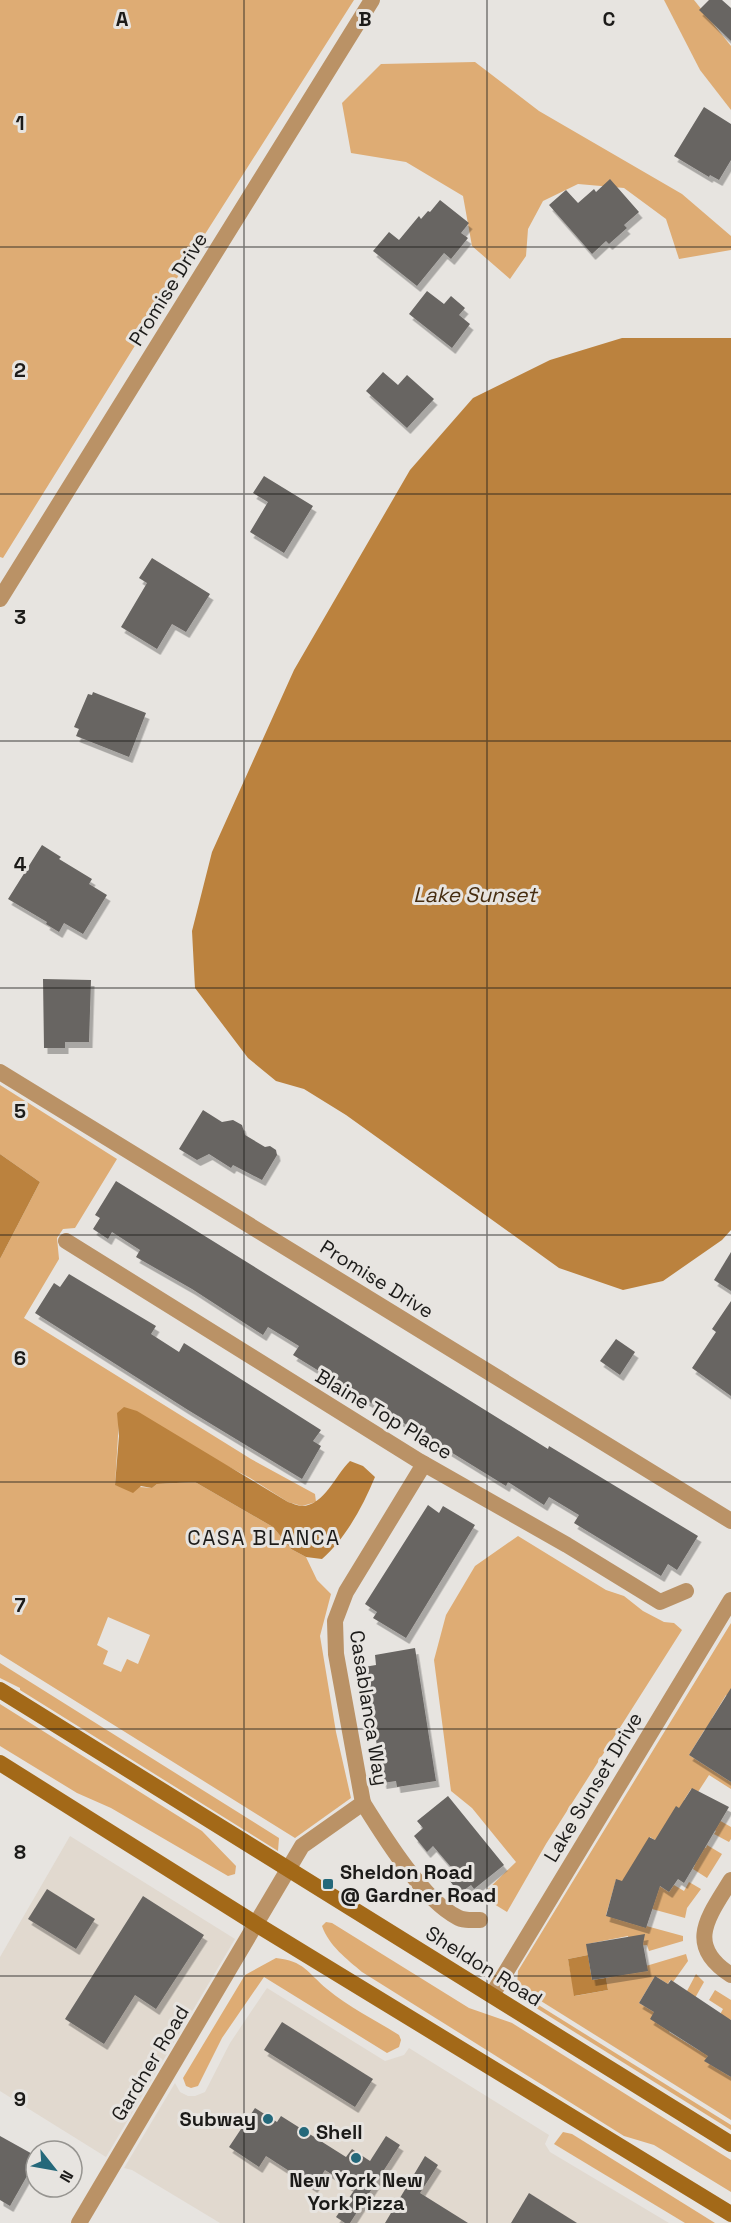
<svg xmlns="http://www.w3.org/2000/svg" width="731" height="2223" viewBox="0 0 731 2223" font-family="'Space Grotesk',sans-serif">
  <defs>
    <filter id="shadow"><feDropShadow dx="3.5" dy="6" stdDeviation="0" flood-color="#0004"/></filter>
  </defs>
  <rect width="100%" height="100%" fill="#e7e4e0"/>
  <g fill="#e1d9cf">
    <path d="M70,1836L235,1939L106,2157L0,2091V1957Z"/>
    <path d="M267,1988L385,2061L404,2055L409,2048L549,2135L545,2144L550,2152L669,2223H220L132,2170L124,2168L175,2083L180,2092L188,2096H195L205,2092L230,2043Z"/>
  </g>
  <g fill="#deac74" fill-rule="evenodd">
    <path d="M0,0H354L172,286L3,558L0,557Z"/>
    <path d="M664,0H694L731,46V110L700,70Z"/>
    <path d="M475,62L539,111L682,194L731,236V250L679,259L666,219L624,188L578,184L543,201L528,229L526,256L510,279L472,246L463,196L406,162L351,153L342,103L381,64Z"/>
    <path d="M0,1085L117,1159L75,1228L63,1229L57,1238L59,1259L24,1318L251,1459L315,1494L316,1502L302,1506L288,1502L250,1478L201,1452L119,1420L115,1485L152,1488L157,1484L195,1482L273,1527L291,1549L306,1557L317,1580L331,1594L320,1636L336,1732L351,1798L295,1838L0,1654V1259L40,1182L0,1154ZM108,1617L150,1635L138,1664L127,1659L121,1672L103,1664L108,1651L97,1645Z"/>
    <path d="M518,1536L606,1590L624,1596L643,1611L664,1622L674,1623L682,1630L546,1844L507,1912L481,1896L516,1862L472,1808L451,1791L434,1660L446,1615L475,1566Z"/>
    <path d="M731,1623V1698L726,1695L712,1718L713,1733L705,1729L689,1755L731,1782V1789L709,1775L698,1792L691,1789L684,1800L731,1827V1839L729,1842L714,1834L716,1831L676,1807L697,1842L706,1848L707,1845L722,1854L707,1878L693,1869L695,1865L650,1837L631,1868L669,1892L674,1885L684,1891L689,1882L701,1889L687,1908L685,1918L652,1909L616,1880L606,1915L683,1936V1941L649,1951L647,1945L636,1946L629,1944L628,1936L587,1944L588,1955L568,1959L575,1996L608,1990L606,1978L686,1954L688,1961L673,1982L670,1980L668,1984L655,1976L639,2003L654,2012L687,1991L696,1974L704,1982L695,1998L691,1996L669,2032L700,2051L723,2009L709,2000L715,1990L731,2000V2019L705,2061L731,2077V2120L517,1986L518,1971Z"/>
    <path d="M0,1663L279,1838L278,1851L20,1690V1688L0,1678Z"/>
    <path d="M0,1704L202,1831L236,1866L235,1874L228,1876L111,1808L77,1793L0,1746Z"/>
    <path d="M326,1922L332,1923L469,2008L512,2023L731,2160V2192L654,2145L624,2136L362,1972C347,1959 329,1946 322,1926Z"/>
    <path d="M276,1958C304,1961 307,1972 327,1989C349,2007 375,2020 399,2035L401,2040L399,2047L387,2053L264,1977L222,2038L198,2086L191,2088L186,2086L183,2078L245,1975Z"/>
    <path d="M516,1991L731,2125V2130L517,1996Z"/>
    <path d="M563,2132L572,2134L715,2223H685L554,2144Z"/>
  </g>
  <g fill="#bb823e">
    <path d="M622,338H731V1230L722,1240L663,1281L623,1290L559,1268L346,1115L304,1089L276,1081L248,1058L195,988L192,931L212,852L294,670L410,470L473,398L550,360Z"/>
    <path d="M0,1154L40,1182L0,1259Z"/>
    <path d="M124,1407L137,1411L288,1502C292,1503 298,1506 302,1506C324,1506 336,1474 350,1461L363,1466L375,1477C363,1506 346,1538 322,1559L306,1557L291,1549L273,1527L195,1482L157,1484L152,1488L141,1486L133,1493L115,1485L119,1436L117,1413Z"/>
    <path d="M588,1955L592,1980L606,1978L608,1990L574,1996L568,1959Z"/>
  </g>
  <g fill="#686562" filter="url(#shadow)">
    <path d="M709,0H722L731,8V41L699,10Z"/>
    <path d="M704,107L731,124V160L719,180L710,175L709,177L674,156Z"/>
    <path d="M610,179L639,212L624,225L627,228L609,244L606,241L592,254L549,205L566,190L578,203L594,189L596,192Z"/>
    <path d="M440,200L469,223L461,233L468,238L451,259L444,253L417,286L373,251L389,232L399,240L419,216L421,219L428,211L430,212Z"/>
    <path d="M427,291L444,304L451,296L465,308L459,315L470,324L452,348L409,314Z"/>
    <path d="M383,372L398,385L407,375L434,399L407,428L366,391Z"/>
    <path d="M264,476L313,506L284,553L250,532L268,502L253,493Z"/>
    <path d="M152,558L210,594L186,632L172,624L157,649L121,627L147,583L139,578Z"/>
    <path d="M93,692L146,713L129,757L76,736L79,729L74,727L88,694L92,695Z"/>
    <path d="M42,845L61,857L59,859L92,879L89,884L107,895L83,934L64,923L59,932L46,924L47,922L8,899Z"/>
    <path d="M43,979L91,980L89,1042H65V1048H44Z"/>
    <path d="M203,1110L222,1122L233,1120L242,1125L245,1135L265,1147L270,1146L276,1150L277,1155L262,1180L233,1165L231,1168L209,1154L197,1160L179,1149Z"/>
    <path d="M116,1181L548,1449L549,1446L698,1536L677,1570L668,1564L661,1576L574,1523L579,1515L549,1497L544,1505L508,1482L506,1486L293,1355L299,1346L268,1327L263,1335L192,1289L136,1257L140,1250L112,1232L108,1239L93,1229L100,1218L95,1215Z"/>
    <path d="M731,1252V1291L714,1280Z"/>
    <path d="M69,1274L156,1326L151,1334L179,1352L184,1343L321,1430L313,1441L321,1446L302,1479L188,1410L35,1313L54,1283L60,1287Z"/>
    <path d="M731,1301V1396L692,1368L716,1332L712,1329Z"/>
    <path d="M616,1339L635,1352L620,1375L600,1361Z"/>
    <path d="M428,1505L439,1513L443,1506L475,1525L406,1638L373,1618L377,1612L365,1604Z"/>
    <path d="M415,1648L436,1781L397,1787L396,1781L383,1783L364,1667L376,1665L375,1655Z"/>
    <path d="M731,1688V1782L689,1755Z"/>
    <path d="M692,1788L729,1807L684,1883L678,1879L669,1892L660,1886L646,1928L606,1916L616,1879L622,1881L649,1837L655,1840L676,1806L679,1808Z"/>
    <path d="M448,1796L504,1865L474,1889L471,1885L460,1893L448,1879L456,1873L433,1846L427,1852L414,1836L423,1828L417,1821Z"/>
    <path d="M47,1889L95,1919L76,1949L28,1919Z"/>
    <path d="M143,1896L204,1935L156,2009L135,1995L104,2044L65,2019Z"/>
    <path d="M645,1934L643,1944L648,1971L592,1980L586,1944Z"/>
    <path d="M655,1976L668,1984L671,1980L731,2020V2077L704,2061L708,2056L650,2019L654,2012L639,2003Z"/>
    <path d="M282,2022L373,2079L355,2107L264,2050Z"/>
    <path d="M255,2108L277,2122L281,2116L346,2157L352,2149L370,2161L386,2136L400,2145L350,2223H345L336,2217L355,2189L325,2170L314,2187L266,2156L259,2167L229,2147Z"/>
    <path d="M0,2136L36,2156V2160L10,2206L0,2200Z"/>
    <path d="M425,2156L438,2165L420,2193L468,2223H385Z"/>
    <path d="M529,2193L577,2223H511Z"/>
  </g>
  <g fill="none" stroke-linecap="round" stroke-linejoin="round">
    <g stroke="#ba9266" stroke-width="16">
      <path d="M0,599L372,0"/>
      <path d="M0,1072L731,1521"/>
      <path d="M66,1241L419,1461L567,1545L660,1602L686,1591"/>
      <path d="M363,1803C383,1835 423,1900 457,1917C463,1921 473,1920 480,1920"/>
      <path d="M731,1880C709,1916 684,1945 731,1975"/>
      <path d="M492,1995L731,1600"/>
      <path d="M79,2223L302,1846L363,1803L336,1654L335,1621L346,1592L424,1464"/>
    </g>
    <g stroke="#a36918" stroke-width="16">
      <path d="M0,1690L731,2144"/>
      <path d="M0,1763L256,1924L731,2214"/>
    </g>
  </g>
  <path fill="none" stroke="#1c1b19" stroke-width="1.5" stroke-opacity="0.55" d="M244,0V2223M487,0V2223M0,247H731M0,494H731M0,741H731M0,988H731M0,1235H731M0,1482H731M0,1729H731M0,1976H731"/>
  <g fill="#24687a" stroke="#e7e4e0" stroke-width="2">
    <rect x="322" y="1878" width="12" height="12" rx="3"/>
    <circle cx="268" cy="2119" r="6"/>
    <circle cx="304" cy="2132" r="6"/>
    <circle cx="356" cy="2158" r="6"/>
  </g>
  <g text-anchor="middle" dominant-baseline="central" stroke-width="6" stroke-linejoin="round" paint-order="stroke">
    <g font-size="20" fill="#1c1b19" stroke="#e7e4e0">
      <text transform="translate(168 289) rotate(-58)">Promise Drive</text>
      <text transform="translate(377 1279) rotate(32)">Promise Drive</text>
      <text transform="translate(384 1414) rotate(31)">Blaine Top Place</text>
      <text transform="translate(369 1708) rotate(81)">Casablanca Way</text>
      <text transform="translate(593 1787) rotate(-59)">Lake Sunset Drive</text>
      <text transform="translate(484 1966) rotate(32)">Sheldon Road</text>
      <text transform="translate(150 2063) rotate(-59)">Gardner Road</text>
    </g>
    <g font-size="20" font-weight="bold" fill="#1c1b19" stroke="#e7e4e0" text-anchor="start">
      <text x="340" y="1872">Sheldon Road<tspan x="340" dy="23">@ Gardner Road</tspan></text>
      <text x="256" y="2119" text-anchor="end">Subway</text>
      <text x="316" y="2132">Shell</text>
      <text x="356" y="2180" text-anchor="middle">New York New<tspan x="356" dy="23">York Pizza</tspan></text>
    </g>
    <g font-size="21" font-style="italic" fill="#462d10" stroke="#e7e4e0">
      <text x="475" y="894">Lake Sunset</text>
    </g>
    <g font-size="21" letter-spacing="1.5" fill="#1c1b19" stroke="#e7e4e0">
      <text x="264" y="1537">CASA BLANCA</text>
    </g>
  </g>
  <g font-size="20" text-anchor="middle" font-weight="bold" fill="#1c1b19" stroke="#e7e4e0" stroke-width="6" stroke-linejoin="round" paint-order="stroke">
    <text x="122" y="26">A</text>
    <text x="365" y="26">B</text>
    <text x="609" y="26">C</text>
    <text x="20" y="130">1</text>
    <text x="20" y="377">2</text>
    <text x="20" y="624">3</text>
    <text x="20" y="871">4</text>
    <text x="20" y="1118">5</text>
    <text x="20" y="1365">6</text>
    <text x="20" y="1612">7</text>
    <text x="20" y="1859">8</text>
    <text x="20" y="2106">9</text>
  </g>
  <g transform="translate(54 2169) rotate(121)"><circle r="28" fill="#e7e4e0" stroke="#969490" stroke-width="1.5"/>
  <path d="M0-4.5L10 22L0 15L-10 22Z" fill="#24687a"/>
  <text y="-9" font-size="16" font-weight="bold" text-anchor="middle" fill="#1c1b19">N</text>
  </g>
</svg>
